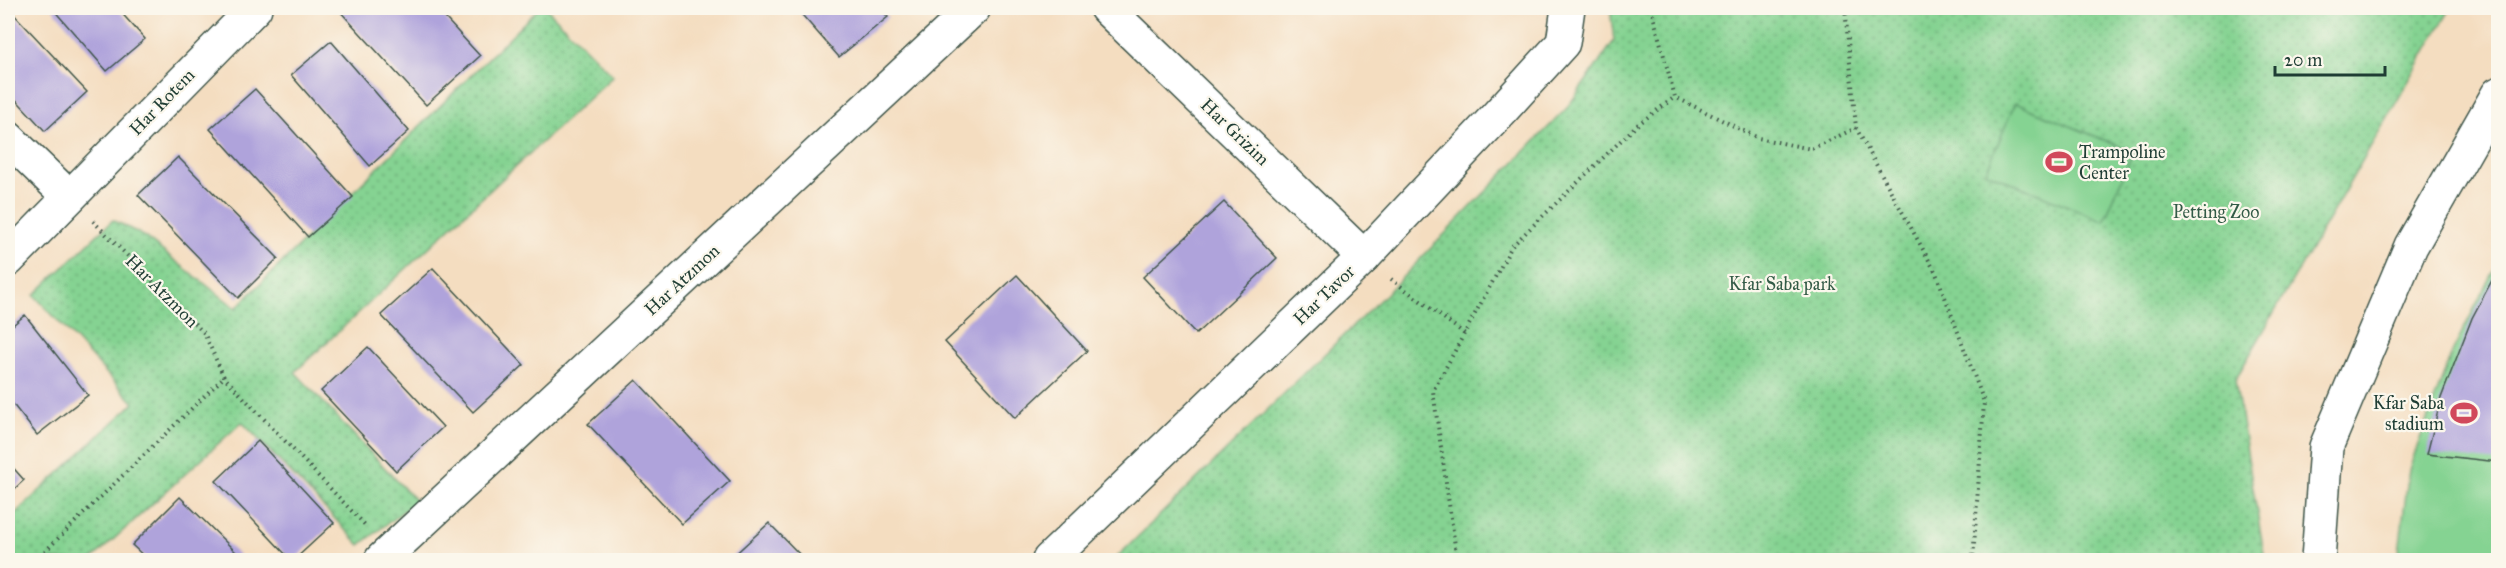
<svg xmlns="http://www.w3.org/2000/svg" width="2506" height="568" viewBox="0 0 2506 568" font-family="'IM FELL Great Primer',serif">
  <defs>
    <pattern id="green-dots" width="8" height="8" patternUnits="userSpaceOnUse" patternTransform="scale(1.5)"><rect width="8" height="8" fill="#85d392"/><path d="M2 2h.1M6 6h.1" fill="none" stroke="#6cac78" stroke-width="1.8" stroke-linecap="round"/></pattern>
  </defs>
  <rect width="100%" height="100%" fill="#fbf7ec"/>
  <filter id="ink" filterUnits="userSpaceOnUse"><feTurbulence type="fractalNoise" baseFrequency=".0167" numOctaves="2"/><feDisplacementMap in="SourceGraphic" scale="12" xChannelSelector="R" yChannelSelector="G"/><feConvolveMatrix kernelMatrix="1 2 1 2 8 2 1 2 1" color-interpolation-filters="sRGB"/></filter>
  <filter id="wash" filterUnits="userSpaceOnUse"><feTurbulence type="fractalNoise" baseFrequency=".008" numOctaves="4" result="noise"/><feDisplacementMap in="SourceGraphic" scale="24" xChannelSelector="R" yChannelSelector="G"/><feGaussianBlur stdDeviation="1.35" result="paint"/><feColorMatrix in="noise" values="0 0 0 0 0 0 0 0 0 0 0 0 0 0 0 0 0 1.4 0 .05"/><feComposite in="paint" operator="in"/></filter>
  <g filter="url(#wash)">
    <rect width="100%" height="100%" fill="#f4ddc0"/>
    <g fill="url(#green-dots)" stroke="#528863" stroke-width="1.5">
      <path d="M539,8H546L613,76L295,372L416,501L360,545L242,422L91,560H8V520L134,403L34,295L113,220L142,235L236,308Z"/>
      <path d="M1610,8H2451L2235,380L2265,560H1114L1396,284L1567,108L1614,41Z"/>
    </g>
    <g fill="#85d392" stroke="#528863" stroke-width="1.5">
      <path d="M2015,103L2133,152L2104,221L1986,172Z"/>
      <path d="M2498,261V560H2398L2409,469L2450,357Z"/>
    </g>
    <g id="blocks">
      <g fill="#afa3db">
        <path d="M8,8L87,92L45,131L8,91Z"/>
        <path d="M52,8H117L145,39L107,71Z"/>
        <path d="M337,8H436L480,56L426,105Z"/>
        <path d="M796,8H880L888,17L839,57Z"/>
        <path d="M331,41L409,131L370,166L291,75Z"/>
        <path d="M255,89L353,197L308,237L210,129Z"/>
        <path d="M178,157L278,258L238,298L138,195Z"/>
        <path d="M1224,202L1277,258L1196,334L1143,277Z"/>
        <path d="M433,268L524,365L473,412L381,315Z"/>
        <path d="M2498,269V462L2427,454L2441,398L2472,318Z"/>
        <path d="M1017,275L1087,351L1015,418L945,342Z"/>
        <path d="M25,315L88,395L37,435L8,398V329Z"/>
        <path d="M368,347L443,427L396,471L321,391Z"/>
        <path d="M636,380L730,481L682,524L588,424Z"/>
        <path d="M258,441L334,523L294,560H291L216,481Z"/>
        <path d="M8,462L24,480L8,495Z"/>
        <path d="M180,497L244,560H148L132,545Z"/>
        <path d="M769,523L805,560H729Z"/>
      </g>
    </g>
  </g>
  <g filter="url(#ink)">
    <use href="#blocks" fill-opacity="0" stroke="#3f5549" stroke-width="1.5"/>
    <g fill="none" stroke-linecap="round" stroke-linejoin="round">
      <defs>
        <g id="street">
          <path d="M1106,8L1364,257"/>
          <path d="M8,138L69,197"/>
          <path d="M8,260L255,8"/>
          <path d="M381,560L974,8"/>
          <path d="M1049,560L1364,257L1492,121L1563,43L1568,8"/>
          <path d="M2318,560L2326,447L2411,246L2498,94"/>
        </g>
      </defs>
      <use href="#street" stroke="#3f5549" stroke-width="36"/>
      <g stroke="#3f5549" stroke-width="4" stroke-dasharray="1.5 4.5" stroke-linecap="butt">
        <path d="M1651,8L1675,97L1758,138L1811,149L1856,128"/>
        <path d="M1845,8L1856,128L1936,273L1984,402L1973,560"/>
        <path d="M93,221L204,333L224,377L366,526"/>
        <path d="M1391,279L1465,334"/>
        <path d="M36,560L224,377"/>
        <path d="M1457,560L1433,391L1512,246L1637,125L1675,97"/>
      </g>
      <use href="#street" stroke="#fff" stroke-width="33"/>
    </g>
  </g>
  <defs>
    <symbol id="stadium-bare" viewBox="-9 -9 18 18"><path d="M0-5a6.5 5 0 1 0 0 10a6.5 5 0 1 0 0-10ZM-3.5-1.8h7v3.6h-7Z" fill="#d1495b" stroke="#fbf7ec" stroke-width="2.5" paint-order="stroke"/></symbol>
  </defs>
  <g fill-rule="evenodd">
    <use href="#stadium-bare" x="2040" y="143" width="38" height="38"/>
    <use href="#stadium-bare" x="2445" y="394" width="38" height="38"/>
  </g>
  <g text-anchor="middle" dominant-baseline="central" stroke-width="4.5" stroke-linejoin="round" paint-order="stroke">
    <g font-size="18" fill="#1f3d34" stroke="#fbf7ec">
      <text transform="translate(162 102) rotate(-46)">Har Rotem</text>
      <text transform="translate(1235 132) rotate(44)">Har Grizim</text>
      <text transform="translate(682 280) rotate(-43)">Har Atzmon</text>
      <text transform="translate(162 291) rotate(45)">Har Atzmon</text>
      <text transform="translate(1324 295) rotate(-44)">Har Tavor</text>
    </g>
    <g font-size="18" fill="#1f3d34" stroke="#fbf7ec" text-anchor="start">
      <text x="2079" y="152">Trampoline<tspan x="2079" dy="21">Center</tspan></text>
      <text x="2444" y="403" text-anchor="end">Kfar Saba<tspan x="2444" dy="21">stadium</tspan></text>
    </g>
    <g font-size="18" fill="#335b47" stroke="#fbf7ec">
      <text x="2216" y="212">Petting Zoo</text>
      <text x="1782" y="284">Kfar Saba park</text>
    </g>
  </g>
  <rect width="2506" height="568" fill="none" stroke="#fbf7ec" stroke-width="30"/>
  <path d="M2275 66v9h110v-9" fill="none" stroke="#1f3d34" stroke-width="3"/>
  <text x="2284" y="66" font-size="18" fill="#1f3d34" stroke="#fbf7ec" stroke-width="4.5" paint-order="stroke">20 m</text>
</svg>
